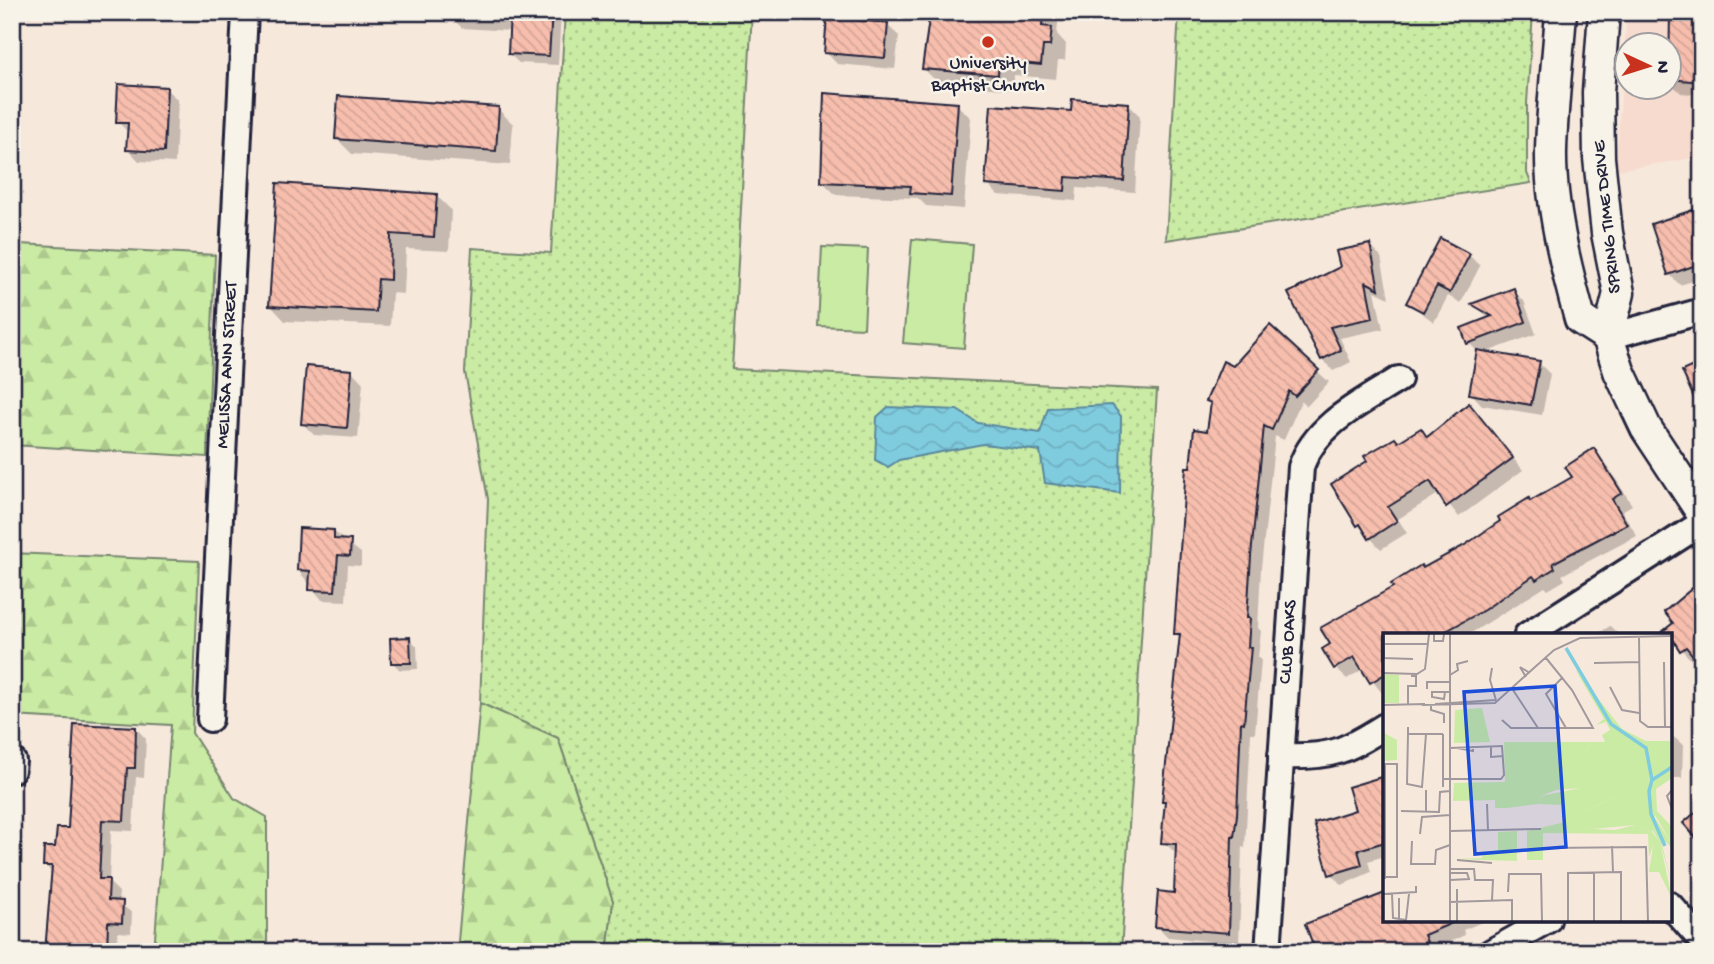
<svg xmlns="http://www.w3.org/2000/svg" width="1714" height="964" viewBox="0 0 1714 964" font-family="'Gochi Hand',sans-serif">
  <defs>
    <pattern id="grass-dots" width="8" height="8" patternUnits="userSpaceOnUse" patternTransform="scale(1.75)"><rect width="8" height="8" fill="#caeba3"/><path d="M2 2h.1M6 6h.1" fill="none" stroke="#adc98d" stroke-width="1.8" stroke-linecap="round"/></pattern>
    <pattern id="forest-firs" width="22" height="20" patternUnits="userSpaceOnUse" patternTransform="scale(1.75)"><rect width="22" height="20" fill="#caeba3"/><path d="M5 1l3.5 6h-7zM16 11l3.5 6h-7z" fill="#adc98d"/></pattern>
    <pattern id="water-waves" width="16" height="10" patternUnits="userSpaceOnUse" patternTransform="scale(1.75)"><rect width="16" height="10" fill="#80ccdf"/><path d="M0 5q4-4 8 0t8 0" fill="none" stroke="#6eafc0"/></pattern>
    <pattern id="building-back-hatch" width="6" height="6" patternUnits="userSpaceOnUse" patternTransform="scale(1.75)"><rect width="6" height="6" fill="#f7bead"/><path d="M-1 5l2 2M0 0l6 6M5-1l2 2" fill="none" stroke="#d3a396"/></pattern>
  </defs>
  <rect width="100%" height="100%" fill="#f7e8dc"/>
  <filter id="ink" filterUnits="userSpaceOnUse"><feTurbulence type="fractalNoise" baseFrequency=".0143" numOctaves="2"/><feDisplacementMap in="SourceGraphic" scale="14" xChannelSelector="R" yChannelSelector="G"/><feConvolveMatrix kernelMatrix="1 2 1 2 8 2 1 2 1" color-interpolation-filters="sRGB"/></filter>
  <g filter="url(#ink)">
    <path fill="#f7dbce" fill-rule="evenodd" d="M1627,12H1702V157L1616,170ZM1626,46H1668V88H1626Z"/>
    <g fill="url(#grass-dots)" stroke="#76866f" stroke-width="2">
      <path d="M565,12H752L732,369L1157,390L1121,952H607L613,901L558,738L480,703L488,499L465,372L472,248L551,253Z"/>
      <path d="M1179,12H1533L1527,103V173L1531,183L1166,240Z"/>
    </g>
    <g fill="url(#forest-firs)" stroke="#76866f" stroke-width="2">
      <path d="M12,172L20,244L215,255L207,457L12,445Z"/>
      <path d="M12,553L199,561L192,733L234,798L267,817V952H154L171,725L12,716Z"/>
      <path d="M480,703L558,738L613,901L607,952H457Z"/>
    </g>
    <g fill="#caeba3" stroke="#76866f" stroke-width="2">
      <path d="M912,239L972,244L964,348L903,343Z"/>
      <path d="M822,247L868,249L864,328L818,326Z"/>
    </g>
    <path fill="url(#water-waves)" stroke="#5a889d" stroke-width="2" d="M1112,405L1121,416L1120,493L1045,483L1040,451L983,444L899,460L888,467L875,460L877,417L888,407L957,410L978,423L1040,433L1048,408Z"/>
    <g fill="#0003">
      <path d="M453,12H561L558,65L519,63L509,54L511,31L462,28L453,19Z"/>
      <path d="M811,12H849V17L814,15Z"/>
      <path d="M932,12H1059L1057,34L1066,44L1065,60H1058L1056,79L1014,75L1013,90L938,83L923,68Z"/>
      <path d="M1672,12H1702V95L1681,93L1668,81Z"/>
      <path d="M887,25L899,36L895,69L837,64L826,52Z"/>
      <path d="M166,89L178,100L175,163L139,161L128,149L129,133L118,122Z"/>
      <path d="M1128,104L1140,116L1135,192L1077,188L1076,201L998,195L987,184Z"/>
      <path d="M957,105L971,118L964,209L926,206L918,198L836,195L822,181Z"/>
      <path d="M498,109L513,124L510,165L352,154L337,139Z"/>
      <path d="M436,195L451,210L449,251L406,249L404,294L392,293L390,326L285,321L271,306Z"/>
      <path d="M1702,201V278L1680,285L1669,274L1698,210L1696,202Z"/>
      <path d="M1370,245L1381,257L1389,298L1375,291L1383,329L1340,338L1351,362L1333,371L1322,359L1291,294L1341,268Z"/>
      <path d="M1469,255L1480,266L1461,303L1448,296L1434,322L1408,303Z"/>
      <path d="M1513,290L1524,301L1536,334L1484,353L1539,363L1550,374L1542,415L1482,405L1471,393L1479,353L1469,343L1490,319L1474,305Z"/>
      <path d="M1270,328L1329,382L1307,406L1301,401L1284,440L1275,436L1261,568L1258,628L1261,631L1258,657L1261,660L1255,733H1251L1245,848L1242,847L1239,944L1168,937L1157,926L1176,895L1177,854L1163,842L1166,803L1164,800L1181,639L1175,633L1191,469L1208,433L1212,404L1208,400Z"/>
      <path d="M352,371L363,383L358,438L314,435L302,423Z"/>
      <path d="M1469,406L1523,470L1459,517L1440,493L1398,519L1407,533L1381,549L1358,525L1399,444L1421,430L1428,438Z"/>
      <path d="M1593,451L1605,462L1632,505L1622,511L1637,536L1562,575L1565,580L1548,590L1545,587L1468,635H1385V692L1382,693L1363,669L1347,679L1335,668L1423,570L1574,478Z"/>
      <path d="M333,531L361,553V566L348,565L346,601L322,600L298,570Z"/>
      <path d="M1702,594L1697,658L1692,661L1666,632Z"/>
      <path d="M1610,626L1619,635H1596Z"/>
      <path d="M410,639L417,646L418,669L400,670L392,662Z"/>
      <path d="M136,728L146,739L144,778L136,777L133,831L111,830L109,882L119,892L118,902L132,913L131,933L118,932L117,952H48L53,874L45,865Z"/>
      <path d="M1670,734L1683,745L1682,778H1670Z"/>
      <path d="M1381,779L1385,783V856L1368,861L1371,872L1342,885L1331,874L1357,811Z"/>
      <path d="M1385,894V920H1487L1463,930L1465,935L1436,948L1437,952H1318Z"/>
    </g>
    <g fill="url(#building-back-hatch)" stroke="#22223b" stroke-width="2">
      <path d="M510,12H552L549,56L508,54Z"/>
      <path d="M930,12H1043L1042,26L1052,27L1050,46H1043L1041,65L999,61L998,75L922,69Z"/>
      <path d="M1670,12H1702V82L1669,79Z"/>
      <path d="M827,17L888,23L885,58L824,53Z"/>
      <path d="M118,84L167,87L164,152L126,150L128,123H116Z"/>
      <path d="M824,93L958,103L951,196L910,193L911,186L821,182Z"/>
      <path d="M338,96L499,107L496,151L335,139Z"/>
      <path d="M1072,99L1129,103L1124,181L1066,177L1065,191L985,185L991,105L1071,111Z"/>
      <path d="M277,183L437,194L434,237L391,234L390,280L378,279L376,312L269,306Z"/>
      <path d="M1702,207V263L1668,275L1651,224Z"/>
      <path d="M1440,238L1470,254L1450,293L1437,286L1423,312L1406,303Z"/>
      <path d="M1370,244L1379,289L1366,282L1373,318L1330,327L1341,350L1321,360L1288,293L1340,267L1336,251Z"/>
      <path d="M1514,288L1526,322L1467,344L1461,328L1492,316L1471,304Z"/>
      <path d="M1270,325L1319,370L1295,396L1289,391L1272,430L1264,426L1251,556L1247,618H1250L1248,647H1251L1244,723L1241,722L1237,815L1234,837H1232L1229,933L1155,927L1158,891L1174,893L1176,844L1161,843L1165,801H1162L1180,634H1174L1186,467H1190L1194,429L1207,431L1211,403L1206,401L1223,361L1233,366Z"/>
      <path d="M1477,350L1540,361L1531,405L1469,394Z"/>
      <path d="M1702,362V416L1682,371Z"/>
      <path d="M306,366L352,370L347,428L301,424Z"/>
      <path d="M1469,403L1513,458L1446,507L1430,481L1388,507L1397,521L1369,539L1360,524L1357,526L1331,484L1367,461L1364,456L1395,438L1398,442L1421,428L1427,437Z"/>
      <path d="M1594,448L1622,493L1612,499L1627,524L1553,563L1555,568L1536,580L1533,576L1484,610L1439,635H1385V674L1370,683L1354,657L1334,669L1322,649L1330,644L1320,628L1393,587L1391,584L1421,565L1423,568L1465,545L1500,521L1498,517L1529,498L1530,501L1572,477L1565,467Z"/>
      <path d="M299,528L334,530V539L351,540L350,556L338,555L335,591L309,590L310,571L297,570Z"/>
      <path d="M1702,580V667L1686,647L1680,651L1670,635L1663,631L1673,623L1664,612Z"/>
      <path d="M410,637L411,663H391L390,638Z"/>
      <path d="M74,724L136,727L135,768H127L124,821L102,820L99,879H109L108,900L123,901L122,923L108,922L107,952H45L52,866H43L44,847H55L57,828H68Z"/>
      <path d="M1381,777L1385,790V842L1358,850L1362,865L1329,875L1314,823L1355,810L1348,787Z"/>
      <path d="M1702,807V845L1683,823Z"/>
      <path d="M1385,893V920H1459L1424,935L1427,942L1403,952H1316L1305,924Z"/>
    </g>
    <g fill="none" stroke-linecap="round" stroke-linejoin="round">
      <defs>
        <g id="minor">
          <path d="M1608,337L1702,311"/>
          <path d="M1527,635L1702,523"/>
          <path d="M210,719L245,12"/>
          <path d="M1281,756C1330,758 1344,752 1385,726"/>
          <path d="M12,770L13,761"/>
          <path d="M1670,905L1702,941"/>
          <path d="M1268,952L1301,467C1315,424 1363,402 1399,379"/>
          <path d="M1491,952L1548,920"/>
        </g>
        <g id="tertiary">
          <path d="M1561,12C1558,58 1552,105 1551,151C1550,204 1566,268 1580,319L1608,337"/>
          <path d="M1604,12L1598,92L1599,158L1607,233L1619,293L1608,337L1619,371L1646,428L1702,513"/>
        </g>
      </defs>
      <use href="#minor" stroke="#22223b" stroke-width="30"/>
      <use href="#tertiary" stroke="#22223b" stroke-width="35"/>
      <use href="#minor" stroke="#f7f3e8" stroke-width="24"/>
      <use href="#tertiary" stroke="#f7f3e8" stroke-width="30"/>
    </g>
  </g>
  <circle fill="#c8321e" stroke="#f7f3e8" stroke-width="2.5" cx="988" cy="42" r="7"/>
  <g text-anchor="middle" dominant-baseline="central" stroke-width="5" stroke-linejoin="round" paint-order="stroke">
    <g font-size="19" fill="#22223b" stroke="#f7f3e8">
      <text x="988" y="64">University<tspan x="988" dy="22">Baptist Church</tspan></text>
    </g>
    <g font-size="19" fill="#22223b" stroke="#f7f3e8">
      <text transform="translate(1608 217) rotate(-96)">SPRING TIME DRIVE</text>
      <text transform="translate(228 365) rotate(-87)">MELISSA ANN STREET</text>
      <text transform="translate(1289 642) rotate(-86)">CLUB OAKS</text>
    </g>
  </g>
  <g transform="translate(1383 633)">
    <rect width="289" height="289" fill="#f7e8dc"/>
    <path d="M99,75L107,109L71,110L72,77ZM121,109H209L201,121L197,155L173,157L158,163L155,171L124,175H112V167L70,168L71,150L122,149ZM257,156H273L274,178L289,194V211L272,182L269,199L277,209L289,266L276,239H266L270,213L265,197L251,192L210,196L198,193L193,185L198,178L233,165L248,168Z" fill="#caeba3"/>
    <path d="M192,36L239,96L263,108H289V145L273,156H257L251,171L233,165L198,178L194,185L198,193L210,196L232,197L252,192L265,197L270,213L266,224L265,201L160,200V227H144V198L182,189V172L155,171L158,163L197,155L193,143L201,121L209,109H222L219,102L227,97L223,89L213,92L221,86ZM270,182L289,211V215L283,209L279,212L289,251L277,209L266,192ZM134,198V228L71,226L99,225L100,220L115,217V199Z" fill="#caeba3"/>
    <path d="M0,41L16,42V70H0ZM1,100L14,107V127L0,128Z" fill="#caeba3"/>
    <path fill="none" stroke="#80ccdf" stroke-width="3.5" d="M183,15L228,91L263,115L269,147M282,213L268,181L266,158L269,147L289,134"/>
    <path fill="none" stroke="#a2999c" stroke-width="2" d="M51,1V8H60L61,1M67,1V288M256,3L257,88L265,94H289M0,11H45M0,25L30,26M1,25V1M281,29L282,94M211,30L256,29M109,35L107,47L113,67M0,40L34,41L42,36L46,1M67,42L75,37L74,31L85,28M143,44L137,34L147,40M180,44L163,61L183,95M227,54L239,77L256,80M44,56V49H67M130,57L155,95M62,59L61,66L49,64V59H67M52,71L113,67M0,72L42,71M25,72V53H33V43H28M39,72L112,70L171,17L197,5L289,3M48,73V77L61,81V90M119,87L128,95H210L189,57L163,25M25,94V101H60M25,101L24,151L39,154L43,101M108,113V124L120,123M74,115L90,118V113M0,131H14V244H2M60,146H118L121,142L119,113L67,115M60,154V101M289,157L284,163L289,176M104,171L105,197M18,178L56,179L57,159L67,158M43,179V157M67,198L158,196M37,201L39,184L67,182M29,208L28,231H52L53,217L67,212M229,213L230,239M164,215L263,214L265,288M74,227L109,230M67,236H91L92,247H110L109,267M67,240H84L86,246L67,247M2,246V131M74,256V288M125,259L126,241H158L159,288M0,261L33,259V253M9,261L10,285L23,287L26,261M16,265V287M67,269L129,267V288M185,288V240L238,239V288M211,288V239"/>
    <path fill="#1d4ed8" fill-opacity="0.15" stroke="#1d4ed8" stroke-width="3.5" d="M172,53L183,214L92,221L81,59Z"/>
    <rect width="289" height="289" fill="none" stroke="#22223b" stroke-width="3.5"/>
  </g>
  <rect width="1714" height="964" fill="none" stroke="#f7f3e8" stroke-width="42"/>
  <rect x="21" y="21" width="1672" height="922" fill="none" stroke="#22223b" stroke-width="2.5" filter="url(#ink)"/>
  <g transform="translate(1648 66) rotate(94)"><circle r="33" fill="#f7f3e8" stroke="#a29fa3" stroke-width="2"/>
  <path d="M0-5L12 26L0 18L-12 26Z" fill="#c8321e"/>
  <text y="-10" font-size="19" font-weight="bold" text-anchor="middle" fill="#22223b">N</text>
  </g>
</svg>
